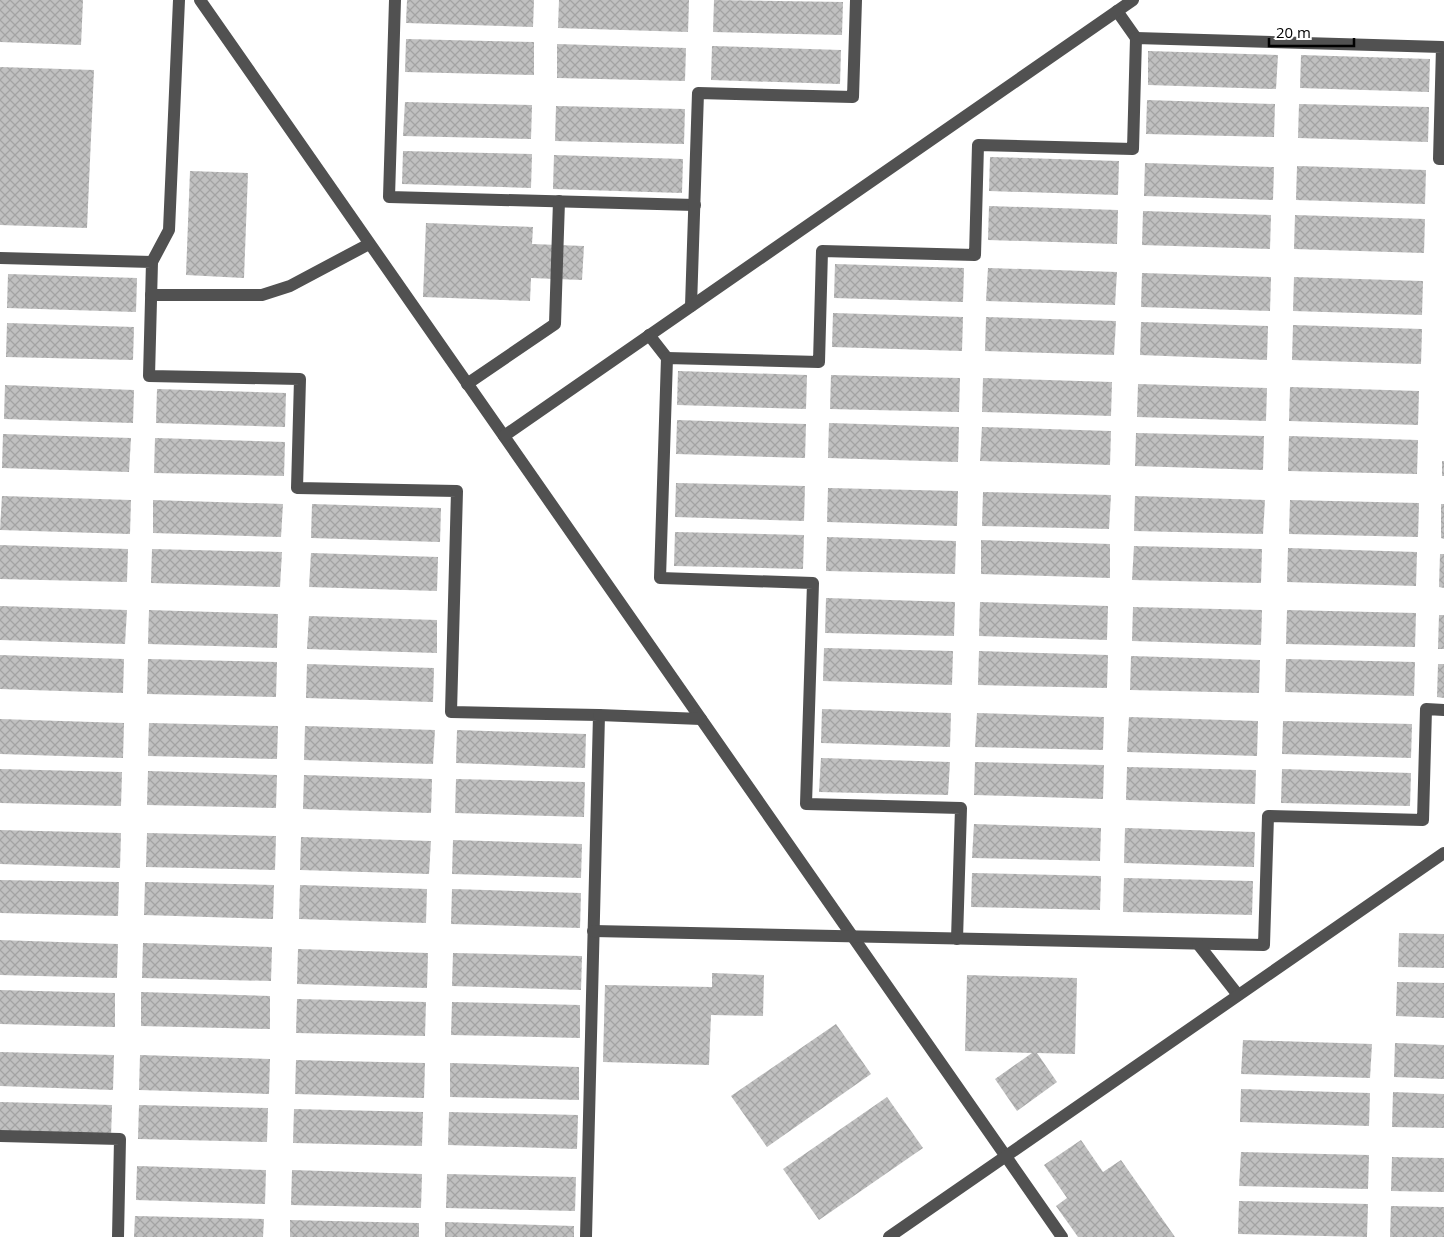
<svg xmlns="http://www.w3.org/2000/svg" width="1444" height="1237" viewBox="0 0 1444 1237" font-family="'Open Sans',sans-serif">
  <defs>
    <pattern id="building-cross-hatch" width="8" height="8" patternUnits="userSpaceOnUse" patternTransform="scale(1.25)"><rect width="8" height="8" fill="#c0c0c0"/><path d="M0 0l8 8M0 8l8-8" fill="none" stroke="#a3a3a3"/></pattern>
  </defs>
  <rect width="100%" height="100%" fill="#fff"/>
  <g fill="url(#building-cross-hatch)">
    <path d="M0,0H83L81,45L0,42Z"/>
    <path d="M407,0H534L533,27L406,23Z"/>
    <path d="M559,0H689L688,32L558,28Z"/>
    <path d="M714,0L843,2L842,35L713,32Z"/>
    <path d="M406,39L534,42V75L405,72Z"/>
    <path d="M557,44L686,48L685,81L557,78Z"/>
    <path d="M712,46L841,50L840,84L711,80Z"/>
    <path d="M1148,51L1278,55L1276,89L1148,85Z"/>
    <path d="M1301,55L1430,59L1429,92L1300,88Z"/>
    <path d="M0,67L94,70L87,228L0,225Z"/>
    <path d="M1147,100L1275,104L1274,137L1146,134Z"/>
    <path d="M405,102L532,105L531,139L403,136Z"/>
    <path d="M1299,104L1429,107L1428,142L1298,138Z"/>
    <path d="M556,106L685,109L684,144L555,141Z"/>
    <path d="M403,151L532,154L531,188L402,184Z"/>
    <path d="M554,155L683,159L682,193L553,189Z"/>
    <path d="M990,157L1119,161L1118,195L989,191Z"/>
    <path d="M1145,163L1274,167L1273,200L1144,196Z"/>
    <path d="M1297,166L1426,170L1425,204L1296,200Z"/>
    <path d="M190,171L248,173L244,278L186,275Z"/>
    <path d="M989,206L1118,210L1117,244L988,240Z"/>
    <path d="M1143,211L1271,215L1270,249L1142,245Z"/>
    <path d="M1295,215L1425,219L1424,253L1294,249Z"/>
    <path d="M426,223L533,227L532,244L584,246L582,280L531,278L530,301L423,297Z"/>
    <path d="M835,264L964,268L963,302L834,298Z"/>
    <path d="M988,268L1117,272L1115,305L986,301Z"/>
    <path d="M1142,273L1271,277L1270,311L1141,307Z"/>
    <path d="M8,274L137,278L136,312L7,308Z"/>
    <path d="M1294,277L1423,281L1422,315L1293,311Z"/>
    <path d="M833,313L963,317L962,351L832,347Z"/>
    <path d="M986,317L1116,321L1114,355L985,351Z"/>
    <path d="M1141,322L1268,326L1267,360L1140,355Z"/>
    <path d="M7,323L134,327L133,360L6,357Z"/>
    <path d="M1293,325L1422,329L1421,364L1292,360Z"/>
    <path d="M678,371L807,375L806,409L677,405Z"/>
    <path d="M831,375L960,378L959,412L830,409Z"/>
    <path d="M983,378L1112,382L1111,416L982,412Z"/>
    <path d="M1138,384L1267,388L1266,421L1137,417Z"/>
    <path d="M5,385L134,390L133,423L4,419Z"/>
    <path d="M1290,387L1419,391L1418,425L1289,421Z"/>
    <path d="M157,389L286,393L285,427L156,423Z"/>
    <path d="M677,420L806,424L805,458L676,454Z"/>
    <path d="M829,423L959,427L958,462L828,458Z"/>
    <path d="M982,427L1111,431L1110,465L980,461Z"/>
    <path d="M1136,433L1264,436L1263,470L1135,466Z"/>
    <path d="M3,434L131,438L129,472L2,468Z"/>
    <path d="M1289,436L1418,440L1417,474L1288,471Z"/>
    <path d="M155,438L285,442L284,476L154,473Z"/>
    <rect x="1442" y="461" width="2" height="15"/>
    <path d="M676,483L805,486L804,521L675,517Z"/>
    <path d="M828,488L958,491L957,526L827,522Z"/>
    <path d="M983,492L1111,495L1109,529L982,526Z"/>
    <path d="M2,496L131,500L130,534L0,530Z"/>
    <path d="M1135,496L1265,500L1263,534L1134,531Z"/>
    <path d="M153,500L283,504L281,537L153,533Z"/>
    <path d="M1290,500L1419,503L1418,537L1289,534Z"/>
    <path d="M312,504L441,508L440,542L311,538Z"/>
    <path d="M1441,504H1444V539L1441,538Z"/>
    <path d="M675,532L804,535L803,569L674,566Z"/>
    <path d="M827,537L956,541L955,574L826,571Z"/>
    <path d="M981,540L1110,544V578L981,574Z"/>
    <path d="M0,545L128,549L127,582L0,579Z"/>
    <path d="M1134,546L1262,549L1261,583L1132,580Z"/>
    <path d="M1288,548L1417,552L1416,586L1287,582Z"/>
    <path d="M152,549L282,552L280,587L151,583Z"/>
    <path d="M311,553L438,557L437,591L309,587Z"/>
    <path d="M1440,554H1444V588L1439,587Z"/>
    <path d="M826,598L955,602L954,636L825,633Z"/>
    <path d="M980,602L1108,606L1107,640L979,636Z"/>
    <path d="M0,606L127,610L125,644L0,640Z"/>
    <path d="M1133,607L1262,610L1261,645L1132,641Z"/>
    <path d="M149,610L278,614L277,648L148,644Z"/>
    <path d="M1287,610L1416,613L1415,647L1286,644Z"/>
    <path d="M1439,615H1444V649H1438Z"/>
    <path d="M309,616L437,620V653L307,649Z"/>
    <path d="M824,648L953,651L952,685L823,681Z"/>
    <path d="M979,651L1108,655L1107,688L978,685Z"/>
    <path d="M0,655L124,659L123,693L0,689Z"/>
    <path d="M1131,656L1260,660L1259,693L1130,690Z"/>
    <path d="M148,659L277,662L276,697L147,694Z"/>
    <path d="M1286,659L1415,662L1414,696L1285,692Z"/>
    <path d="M307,664L434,668L433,702L306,698Z"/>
    <path d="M1438,664H1444V698L1437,697Z"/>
    <path d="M822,709L951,713L950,747L821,743Z"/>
    <path d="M977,713L1104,717L1103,750L975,747Z"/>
    <path d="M1129,717L1258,721L1257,756L1127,752Z"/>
    <path d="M0,719L124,723L123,758L0,754Z"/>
    <path d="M1283,721L1412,724L1411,758L1282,754Z"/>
    <path d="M149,723L278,726L277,759L148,756Z"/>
    <path d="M305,726L435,730L433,764L304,760Z"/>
    <path d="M457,730L586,734L585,768L456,763Z"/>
    <path d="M821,758L950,762L948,795L819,792Z"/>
    <path d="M975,762L1104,765L1103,799L974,795Z"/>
    <path d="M1127,767L1256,770L1255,804L1126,800Z"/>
    <path d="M0,769L122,772L121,806L0,803Z"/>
    <path d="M1282,769L1411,773L1410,806L1281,803Z"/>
    <path d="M148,771L277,775L276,808L147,805Z"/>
    <path d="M304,775L432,779L431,813L303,809Z"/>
    <path d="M456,779L585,782L584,817L455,813Z"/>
    <path d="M974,824L1101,828L1100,861L972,858Z"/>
    <path d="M1125,828L1255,832L1254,867L1124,863Z"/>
    <path d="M0,830L121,833L120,868L0,864Z"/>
    <path d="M147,833L276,836L275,870L146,867Z"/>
    <path d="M301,837L431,841L429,874L300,870Z"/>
    <path d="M453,840L582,844L581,878L452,874Z"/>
    <path d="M972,873L1101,876L1100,910L971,907Z"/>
    <path d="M1124,878L1253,881L1252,915L1123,912Z"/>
    <path d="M0,880L119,882L118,916L0,913Z"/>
    <path d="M145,882L274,885L273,919L144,915Z"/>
    <path d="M300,885L427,889L426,923L299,919Z"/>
    <path d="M452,889L581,893L580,928L451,924Z"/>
    <path d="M1399,933L1444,934V968L1398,967Z"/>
    <path d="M0,940L118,944L117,978L0,975Z"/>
    <path d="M143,943L272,947L271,981L142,978Z"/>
    <path d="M298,949L428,953L427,988L297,984Z"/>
    <path d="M453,953L582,956L581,990L452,986Z"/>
    <path d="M712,973L764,975L763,1016L711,1015L709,1065L603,1062L605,985L712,987Z"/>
    <path d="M967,975L1077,978L1075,1054L1037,1053L1057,1082L1017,1111L995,1079L1032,1053L965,1051Z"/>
    <path d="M1397,982L1444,983V1018L1396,1016Z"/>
    <path d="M0,990L115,993V1027L0,1024Z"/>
    <path d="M141,992L270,996V1029L141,1026Z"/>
    <path d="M297,999L426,1002L425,1036L296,1033Z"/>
    <path d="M452,1002L580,1005V1038L451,1035Z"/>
    <path d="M836,1024L871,1074L767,1147L731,1096Z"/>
    <path d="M1243,1040L1372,1044L1370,1078L1241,1074Z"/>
    <path d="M1395,1043L1444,1045V1079L1394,1077Z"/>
    <path d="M0,1052L114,1055L113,1090L0,1086Z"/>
    <path d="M140,1055L270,1059L269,1094L139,1090Z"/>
    <path d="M296,1060L425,1063L424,1098L295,1094Z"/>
    <path d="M450,1063L579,1067V1100L450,1097Z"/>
    <path d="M1241,1089L1370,1093L1369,1126L1240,1122Z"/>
    <path d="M1393,1092L1444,1094V1128L1392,1127Z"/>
    <path d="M887,1097L923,1148L819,1220L783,1169Z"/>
    <path d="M0,1102L112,1105L111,1138L0,1135Z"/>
    <path d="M139,1105L268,1108L267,1142L138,1139Z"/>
    <path d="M294,1109L423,1112L422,1146L293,1143Z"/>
    <path d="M449,1112L578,1115L577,1149L448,1145Z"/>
    <path d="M1081,1140L1103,1172L1121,1160L1175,1237H1078L1056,1206L1067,1198L1044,1165Z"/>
    <path d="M1241,1152L1369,1155L1368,1189L1239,1186Z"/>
    <path d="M1392,1157L1444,1158V1192L1391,1191Z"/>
    <path d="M137,1166L266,1170L265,1204L136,1200Z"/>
    <path d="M292,1170L422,1174L421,1208L291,1205Z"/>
    <path d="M447,1174L576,1177L575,1211L446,1208Z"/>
    <path d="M1239,1201L1368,1204L1367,1237L1238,1234Z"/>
    <path d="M1391,1206L1444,1207V1237H1390Z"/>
    <path d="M135,1216L264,1219L263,1237H134Z"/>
    <path d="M290,1220L419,1223V1237H290Z"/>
    <path d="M445,1222L574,1226V1237H445Z"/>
  </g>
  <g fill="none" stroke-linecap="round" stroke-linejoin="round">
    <g stroke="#515151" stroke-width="12">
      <path d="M200,0L1062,1237"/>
      <path d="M395,0L389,197L695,205"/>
      <path d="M1117,11L1136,38"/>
      <path d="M0,258L152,262L149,376L300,379L297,488L457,491L451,712L599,715L586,1237"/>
      <path d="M152,262L169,230L179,0"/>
      <path d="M151,295H262L290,286L369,244"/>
      <path d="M691,306L698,93L853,97L856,0"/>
      <path d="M649,335L667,358"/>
      <path d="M467,384L555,324L559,201"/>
      <path d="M504,436L1133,0"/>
      <path d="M599,715L701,719"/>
      <path d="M593,931L1264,945L1268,816L1423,820L1426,709L1444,710"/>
      <path d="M957,939L961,808L806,804L813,583L660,578L667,358L819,362L822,251L975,255L978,145L1133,149L1136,38L1442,47L1439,159H1444"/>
      <path d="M1198,944L1238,995"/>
      <path d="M0,1136L120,1139L118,1237"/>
      <path d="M889,1237L1444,853"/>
    </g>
  </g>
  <path d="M1269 38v8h85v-8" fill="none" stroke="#000000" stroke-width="2.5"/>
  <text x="1276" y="38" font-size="15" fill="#000000" stroke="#ffffff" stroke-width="4" paint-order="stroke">20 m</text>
</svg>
